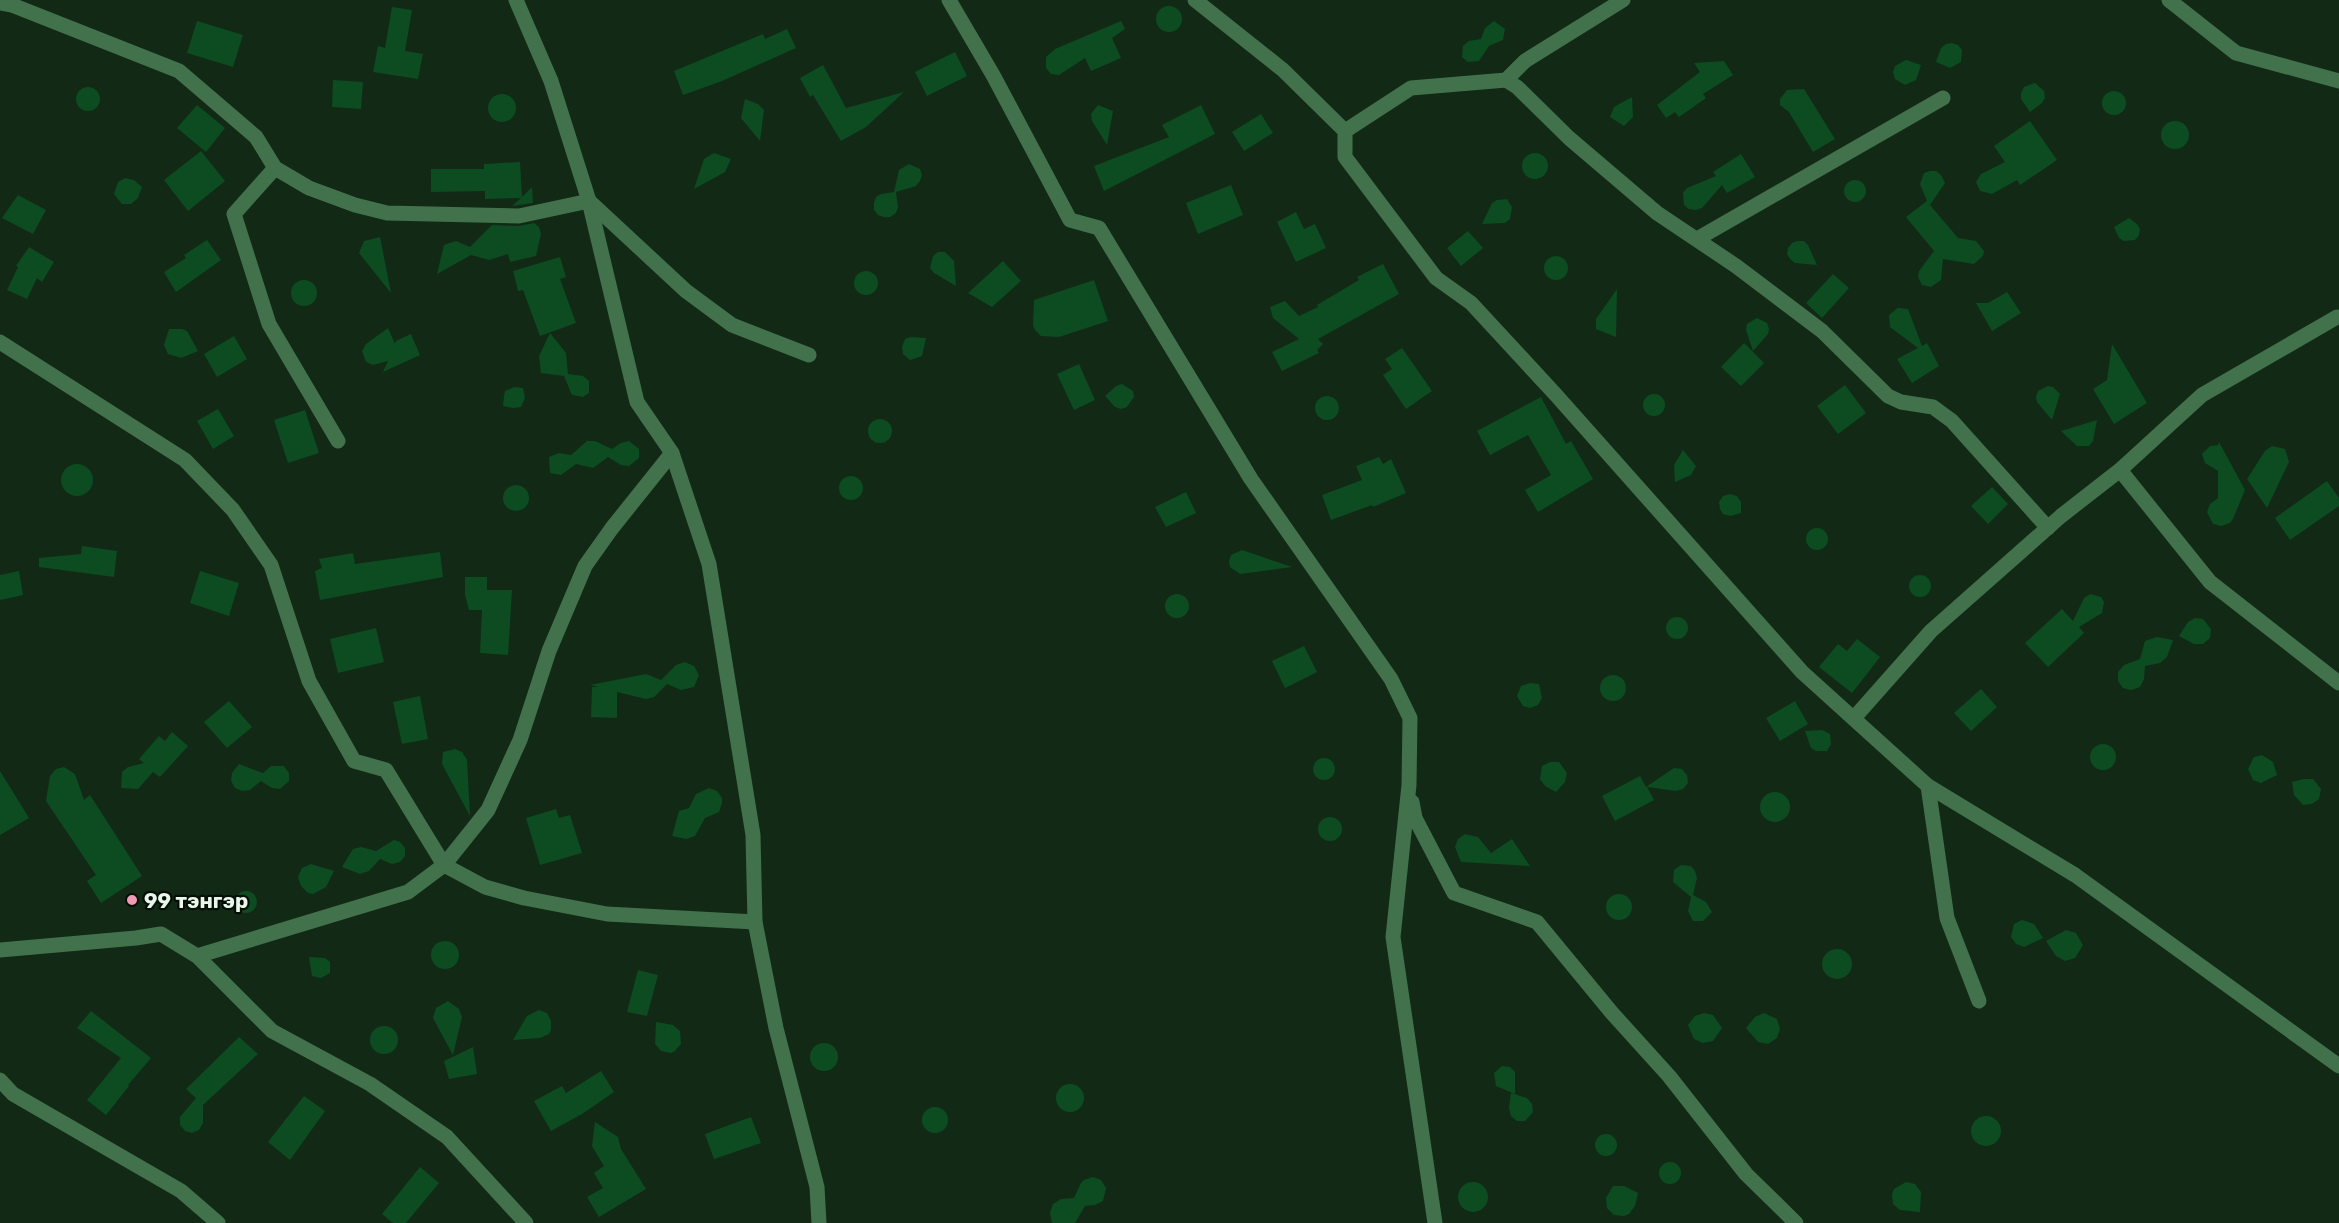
<svg xmlns="http://www.w3.org/2000/svg" width="2339" height="1223" viewBox="0 0 2339 1223" font-family="Rubik,sans-serif">
  <rect width="100%" height="100%" fill="#122916"/>
  <g fill="#0c4c20">
    <circle cx="1169" cy="19" r="13"/>
    <path d="M392,7L412,10L405,51L423,54L418,79L373,72L378,46L385,48Z"/>
    <path d="M197,21L243,35L233,67L187,53Z"/>
    <path d="M1121,21L1125,29L1112,38L1121,58L1091,71L1085,58L1059,75L1051,74L1046,68V57L1055,49Z"/>
    <path d="M1494,21L1505,29L1503,40L1489,46L1479,61L1468,62L1462,57L1463,46L1469,41L1481,39L1485,28Z"/>
    <path d="M787,29L796,48L722,81L683,95L674,71L763,34L765,39Z"/>
    <path d="M1952,43L1958,45L1962,50L1961,62L1950,68L1936,62L1941,48L1946,44Z"/>
    <path d="M955,52L967,76L927,96L915,72Z"/>
    <path d="M1906,60L1921,65L1916,80L1905,85L1895,79L1893,72L1895,66Z"/>
    <path d="M1724,61L1733,75L1703,94L1706,98L1679,117L1675,112L1666,118L1657,105L1700,72L1694,63Z"/>
    <path d="M823,65L846,108L904,92L866,127L841,141L813,95L810,97L800,78Z"/>
    <path d="M333,80L363,82L361,109L332,107Z"/>
    <path d="M2035,83L2044,91L2045,98L2042,103L2030,112L2021,99V93L2024,87Z"/>
    <circle cx="88" cy="99" r="12"/>
    <path d="M1804,89L1835,139L1813,152L1789,112L1780,105V99L1787,90Z"/>
    <circle cx="2114" cy="103" r="12"/>
    <circle cx="502" cy="108" r="14"/>
    <path d="M1632,97L1633,117L1624,126L1610,117L1614,107Z"/>
    <path d="M745,99L758,104L764,110L760,141L741,118Z"/>
    <path d="M197,105L225,128L206,152L177,128Z"/>
    <path d="M1098,105L1113,111L1107,145L1092,121L1091,114Z"/>
    <path d="M1201,105L1215,134L1104,191L1094,166L1169,137L1162,125Z"/>
    <path d="M1261,114L1273,133L1244,151L1232,132Z"/>
    <path d="M2030,121L2057,160L2020,185L2017,180L1992,194L1980,191L1976,182L1981,174L2005,162L1994,146Z"/>
    <circle cx="2175" cy="135" r="14"/>
    <path d="M201,151L225,181L188,211L164,180Z"/>
    <path d="M714,153L731,159L725,172L694,189L704,159Z"/>
    <circle cx="1535" cy="166" r="13"/>
    <path d="M1741,154L1755,177L1727,193L1722,185L1702,208L1696,210L1689,209L1684,205L1683,193L1687,188L1716,176L1713,172Z"/>
    <path d="M520,162L522,197L532,187L533,203L512,206L521,198L485,199V191L431,192V169H484V164Z"/>
    <path d="M909,164L920,169L922,175L920,181L916,186L896,192L898,207L896,213L890,217H884L878,215L874,210V203L876,197L881,194L894,192L899,170Z"/>
    <path d="M1930,171H1936L1941,175L1945,183L1930,205L1958,238L1976,241L1984,251L1983,256L1974,264L1943,259L1941,280L1931,287L1922,285L1918,277L1919,271L1934,251L1906,217L1927,201L1920,184L1924,173Z"/>
    <path d="M125,178L134,180L142,187L138,198L131,204H122L114,194L118,182Z"/>
    <circle cx="1855" cy="191" r="11"/>
    <path d="M1231,185L1243,215L1198,234L1186,203Z"/>
    <path d="M18,195L46,210L33,234L2,218Z"/>
    <path d="M1507,199L1512,207L1510,219L1505,223L1482,224L1492,203L1497,200Z"/>
    <path d="M1296,212L1304,229L1315,224L1326,248L1296,262L1277,222Z"/>
    <path d="M2129,218L2137,224L2140,229L2139,235L2135,240L2124,241L2119,238L2114,227Z"/>
    <path d="M534,223L539,227L541,234L536,256L510,262L508,254L489,260L471,255L437,274L444,245L456,241L470,247L492,225L519,226Z"/>
    <path d="M1468,231L1483,248L1461,266L1447,248Z"/>
    <path d="M380,237L391,293L359,253L364,241Z"/>
    <path d="M207,240L221,260L176,292L164,272L186,258L184,255Z"/>
    <path d="M1797,241H1804L1808,245L1817,265L1795,263L1790,259L1787,254L1788,248L1792,243Z"/>
    <path d="M29,247L54,262L42,282L37,278L27,299L7,290L18,267L16,266Z"/>
    <path d="M938,252H945L954,261L956,286L934,273L930,268L933,256Z"/>
    <circle cx="1556" cy="268" r="12"/>
    <path d="M560,257L566,277L560,279L576,323L540,336L523,290L518,291L513,271Z"/>
    <path d="M1003,261L1021,281L992,307L968,293Z"/>
    <path d="M1383,264L1399,294L1318,339L1323,344L1317,350L1319,353L1282,371L1272,352L1299,339L1273,318L1270,307L1285,301L1299,316L1318,307L1317,305L1359,280L1357,277Z"/>
    <circle cx="866" cy="283" r="12"/>
    <path d="M1833,274L1849,288L1822,318L1806,303Z"/>
    <circle cx="304" cy="293" r="13"/>
    <path d="M1094,280L1108,321L1059,337L1041,336L1036,331L1033,326L1034,300Z"/>
    <path d="M1617,289L1616,337L1596,329V319Z"/>
    <path d="M2007,292L2021,313L1992,331L1976,303H1988Z"/>
    <path d="M1898,308L1908,309L1922,346L1927,343L1939,366L1912,383L1897,359L1918,348L1890,327L1889,315Z"/>
    <path d="M1757,318L1767,323L1769,329L1768,334L1753,351L1746,330L1747,324Z"/>
    <path d="M388,328L395,344L396,341L411,334L420,355L383,372L388,361L373,365L366,362L362,351L366,344Z"/>
    <path d="M169,329H182L187,331L198,351L181,358L168,354L164,345Z"/>
    <path d="M550,333L566,353L568,374L583,376L589,381V393L583,397L572,395L564,376L541,373L539,356Z"/>
    <path d="M234,336L247,359L217,377L204,354Z"/>
    <path d="M911,337L926,338L922,356L910,360L903,354L902,347L905,339Z"/>
    <path d="M1744,343L1764,363L1741,386L1721,367Z"/>
    <path d="M2112,344L2147,403L2114,424L2093,389L2107,380Z"/>
    <path d="M1402,348L1432,391L1406,409L1383,375L1392,369L1385,359Z"/>
    <path d="M1079,364L1095,400L1074,410L1057,374Z"/>
    <path d="M1122,384L1133,391L1134,397L1127,407L1121,409L1115,407L1105,396L1116,386Z"/>
    <path d="M1845,385L1866,413L1838,434L1817,406Z"/>
    <path d="M2048,386L2053,387L2060,394L2052,420L2037,402L2036,397L2038,391Z"/>
    <path d="M514,387L523,388L525,398L521,407L513,408L503,406L504,396L505,391Z"/>
    <circle cx="1654" cy="405" r="11"/>
    <circle cx="1327" cy="408" r="12"/>
    <path d="M1541,397L1566,444L1571,441L1593,479L1538,512L1525,490L1551,475L1528,435L1490,455L1477,431Z"/>
    <path d="M218,409L234,436L213,449L197,421Z"/>
    <path d="M305,410L319,453L288,463L274,420Z"/>
    <circle cx="880" cy="431" r="12"/>
    <path d="M2097,420L2093,441L2089,446H2077L2061,431Z"/>
    <path d="M587,441H595L612,449L621,443L629,441L639,449V458L629,466L621,465L608,457L593,468L576,464L561,475L550,473L549,457L559,453L571,455Z"/>
    <path d="M2219,442L2245,490L2233,519L2230,523L2221,526L2213,524L2207,512L2210,504L2218,498V471L2205,463L2202,454L2210,446L2218,445Z"/>
    <path d="M2272,446L2285,449L2289,462L2267,508L2247,479L2265,451Z"/>
    <path d="M1683,450L1696,466L1691,475L1675,482L1674,465Z"/>
    <path d="M1379,457L1383,464L1391,459L1406,493L1373,507L1372,505L1331,520L1322,495L1362,480L1356,466Z"/>
    <circle cx="77" cy="480" r="16"/>
    <circle cx="851" cy="488" r="12"/>
    <path d="M2327,481L2339,498V506L2290,540L2275,518Z"/>
    <circle cx="516" cy="498" r="13"/>
    <path d="M1992,487L2008,504L1988,524L1971,506Z"/>
    <path d="M1186,492L1196,513L1166,527L1155,507Z"/>
    <path d="M1730,494L1737,496L1741,502V513L1730,516L1723,514L1720,509L1719,502L1723,496Z"/>
    <circle cx="1817" cy="539" r="11"/>
    <path d="M82,546L117,551L114,577L39,567V558L81,554Z"/>
    <path d="M1242,550L1292,567L1240,574L1230,567L1229,561L1231,555Z"/>
    <path d="M440,552L443,577L320,600L315,571L322,568L319,559L353,553L355,564Z"/>
    <path d="M19,571L23,595L0,600V575Z"/>
    <path d="M200,571L239,583L229,616L190,603Z"/>
    <circle cx="1920" cy="586" r="11"/>
    <path d="M465,577H487V590H512L508,655L480,653L482,610H469L465,595Z"/>
    <path d="M2090,594L2101,597L2104,602L2102,613L2079,627L2084,633L2048,667L2025,643L2062,609L2073,621L2084,598Z"/>
    <circle cx="1177" cy="606" r="12"/>
    <circle cx="1677" cy="628" r="11"/>
    <path d="M2195,618L2203,619L2211,629L2210,638L2203,644H2194L2179,636L2188,622Z"/>
    <path d="M376,628L384,662L338,673L330,639Z"/>
    <path d="M2157,637L2173,640L2167,657L2160,663L2145,666L2144,679L2140,687L2131,690L2123,688L2118,681V672L2124,665L2140,659L2145,641Z"/>
    <path d="M1857,639L1880,657L1852,693L1819,667L1838,644L1847,651Z"/>
    <path d="M1304,646L1317,672L1285,688L1272,661Z"/>
    <path d="M685,662L694,666L699,675L694,687L681,690L667,684L654,697L646,699L617,692V718L591,717L592,687H599L590,685L646,674L661,680L676,665Z"/>
    <circle cx="1613" cy="688" r="13"/>
    <path d="M1530,683L1539,684L1542,698L1538,705L1530,708L1523,706L1517,696L1521,686Z"/>
    <path d="M1981,689L1997,707L1971,731L1954,713Z"/>
    <path d="M420,696L428,739L402,744L393,702Z"/>
    <path d="M229,701L252,727L227,748L204,722Z"/>
    <path d="M1795,701L1808,724L1780,741L1766,718Z"/>
    <path d="M1822,730L1830,734L1831,744L1827,751H1816L1811,748L1805,731Z"/>
    <path d="M172,732L188,746L160,777L153,772L138,789L121,788L122,772L128,767L144,763L139,759L159,736L165,741Z"/>
    <circle cx="2103" cy="757" r="13"/>
    <path d="M455,749L462,752L467,760L470,816L442,764L443,752Z"/>
    <path d="M2262,755L2273,762L2277,775L2261,783L2253,780L2248,769L2254,757Z"/>
    <circle cx="1324" cy="769" r="11"/>
    <path d="M1550,762H1559L1567,773L1565,782L1556,792L1545,786L1540,779L1542,766Z"/>
    <path d="M239,764L263,773L271,766H284L289,773V781L280,789L272,788L261,781L250,790L242,791L235,788L231,781L232,773Z"/>
    <path d="M64,767L75,774L84,800L90,795L142,876L101,903L87,881L96,875L46,801L50,776L56,769Z"/>
    <path d="M1674,768L1682,769L1687,775L1688,783L1683,789L1676,791L1647,787L1654,800L1615,821L1602,796L1640,776L1646,787Z"/>
    <path d="M0,771L29,818L0,835Z"/>
    <path d="M2304,779H2313L2321,789L2319,799L2312,804L2303,805L2294,795L2292,782Z"/>
    <path d="M709,788L717,791L722,798V803L719,812L705,818L695,836L686,839L672,836L679,811L689,808L696,794Z"/>
    <circle cx="1775" cy="807" r="15"/>
    <path d="M556,809L559,818L570,815L582,853L540,865L526,818Z"/>
    <circle cx="1330" cy="829" r="12"/>
    <path d="M1465,834L1478,837L1491,853L1512,839L1530,866L1461,862L1455,847L1458,839Z"/>
    <path d="M394,840L400,842L405,848V856L400,862L392,864L380,859L369,871L360,874L342,867L353,849L361,847L376,851Z"/>
    <path d="M311,864L334,871L326,887L313,894L308,893L301,886L298,877L302,868Z"/>
    <path d="M1681,865L1691,866L1695,871L1697,878L1693,895L1706,902L1712,912L1703,921H1693L1688,911L1691,897L1673,882L1674,870Z"/>
    <circle cx="246" cy="902" r="11"/>
    <circle cx="1619" cy="907" r="13"/>
    <path d="M2022,920L2034,924L2043,938L2024,947L2016,944L2011,937L2014,924Z"/>
    <path d="M2066,930L2076,933L2083,945L2075,958L2065,961L2056,956L2046,941Z"/>
    <circle cx="445" cy="955" r="14"/>
    <circle cx="1837" cy="964" r="15"/>
    <path d="M309,957L325,958L330,962V973L321,978L312,976Z"/>
    <path d="M638,970L658,975L647,1016L627,1012Z"/>
    <path d="M448,1001L459,1009L462,1017L453,1055L433,1018L436,1008Z"/>
    <path d="M539,1010L547,1013L551,1021V1030L549,1034L540,1038L513,1040L527,1016Z"/>
    <path d="M91,1011L151,1058L128,1085L129,1086L106,1115L87,1100L121,1058L77,1028Z"/>
    <path d="M1704,1013L1713,1015L1722,1028L1713,1041L1703,1043L1694,1039L1688,1025L1695,1016Z"/>
    <path d="M1764,1013L1777,1019L1780,1029L1777,1038L1768,1044L1758,1042L1746,1028L1755,1017Z"/>
    <path d="M656,1022L673,1025L680,1031L681,1044L675,1051L671,1053L661,1051L655,1044Z"/>
    <circle cx="384" cy="1040" r="14"/>
    <path d="M239,1037L258,1054L203,1105V1123L199,1130L192,1133L185,1131L180,1125V1117L196,1098L186,1089Z"/>
    <circle cx="824" cy="1057" r="14"/>
    <path d="M473,1047L477,1074L449,1079L444,1061Z"/>
    <path d="M1502,1066L1510,1067L1515,1072V1094L1496,1086L1494,1073Z"/>
    <path d="M601,1071L614,1092L582,1114L551,1131L534,1101L562,1086L566,1093Z"/>
    <circle cx="1070" cy="1098" r="14"/>
    <path d="M1511,1093L1527,1098L1532,1104L1533,1112L1525,1121H1517L1511,1116L1509,1108Z"/>
    <path d="M304,1096L325,1111L290,1160L268,1142Z"/>
    <circle cx="935" cy="1120" r="13"/>
    <circle cx="1986" cy="1131" r="15"/>
    <path d="M751,1117L761,1143L714,1159L705,1134Z"/>
    <path d="M595,1122L618,1137L621,1149L646,1189L599,1217L587,1197L603,1188L594,1173L604,1166L592,1146Z"/>
    <circle cx="1606" cy="1145" r="11"/>
    <circle cx="1670" cy="1173" r="11"/>
    <path d="M420,1167L439,1183L406,1223H393L382,1214Z"/>
    <path d="M1093,1177L1101,1180L1106,1188L1103,1201L1095,1205L1085,1206L1075,1223H1052L1050,1213L1053,1204L1061,1199L1074,1198L1081,1183L1084,1180Z"/>
    <circle cx="1473" cy="1197" r="15"/>
    <path d="M1906,1182L1915,1184L1921,1192L1920,1212L1900,1210L1893,1204L1892,1194L1894,1189Z"/>
    <path d="M1613,1186H1624L1638,1193L1635,1206L1629,1214L1624,1216L1614,1215L1607,1208L1606,1198Z"/>
  </g>
  <g fill="none" stroke-linecap="round" stroke-linejoin="round">
    <g stroke="#42724b" stroke-width="15">
      <path d="M516,0L551,81L589,201L637,402L672,453L709,564L753,835L755,922L776,1028L817,1187L819,1223"/>
      <path d="M949,0L993,75L1070,220L1099,228L1251,479L1391,679L1410,718L1409,785L1393,937L1435,1223"/>
      <path d="M1195,0L1283,70L1345,131V157L1436,278L1471,303L1556,395L1802,672L1928,786L2075,875L2339,1066"/>
      <path d="M2169,0L2236,53L2339,81"/>
      <path d="M0,3L12,5L179,71L256,137L275,168L309,188L355,205L387,213L519,216L589,201L686,291L732,325L809,355"/>
      <path d="M1506,80L1517,87L1569,138L1657,213L1736,266L1822,331L1888,396L1901,402L1933,407L1952,421L2048,528"/>
      <path d="M1345,131L1411,88L1506,80L1525,61L1623,0"/>
      <path d="M275,168L234,214L269,324L338,441"/>
      <path d="M1697,239L1943,98"/>
      <path d="M0,342L185,460L233,510L271,565L309,681L354,761L386,770L444,865L488,810L520,740L549,651L585,566L612,528L672,453"/>
      <path d="M2120,470L2210,582L2339,683"/>
      <path d="M1854,718L1931,631L2061,516L2120,470L2202,395L2337,317"/>
      <path d="M1928,786L1947,918L1979,1001"/>
      <path d="M1412,802L1415,818L1454,893L1537,922L1612,1013L1669,1076L1746,1174L1796,1223"/>
      <path d="M0,950L136,938L161,934L197,956L272,1031L370,1084L447,1137L526,1223"/>
      <path d="M197,956L408,892L444,865L485,887L524,898L607,914L755,922"/>
      <path d="M0,1080L13,1094L181,1191L218,1223"/>
    </g>
  </g>
  <circle fill="#f09ab6" stroke="#060f07" stroke-width="2" cx="132" cy="900" r="6"/>
  <g text-anchor="middle" dominant-baseline="central" stroke-width="4.5" stroke-linejoin="round" paint-order="stroke">
    <g font-size="21" font-weight="bold" fill="#e8f7ea" stroke="#060f07" text-anchor="start">
      <text x="144" y="900">99 тэнгэр</text>
    </g>
  </g>
</svg>
